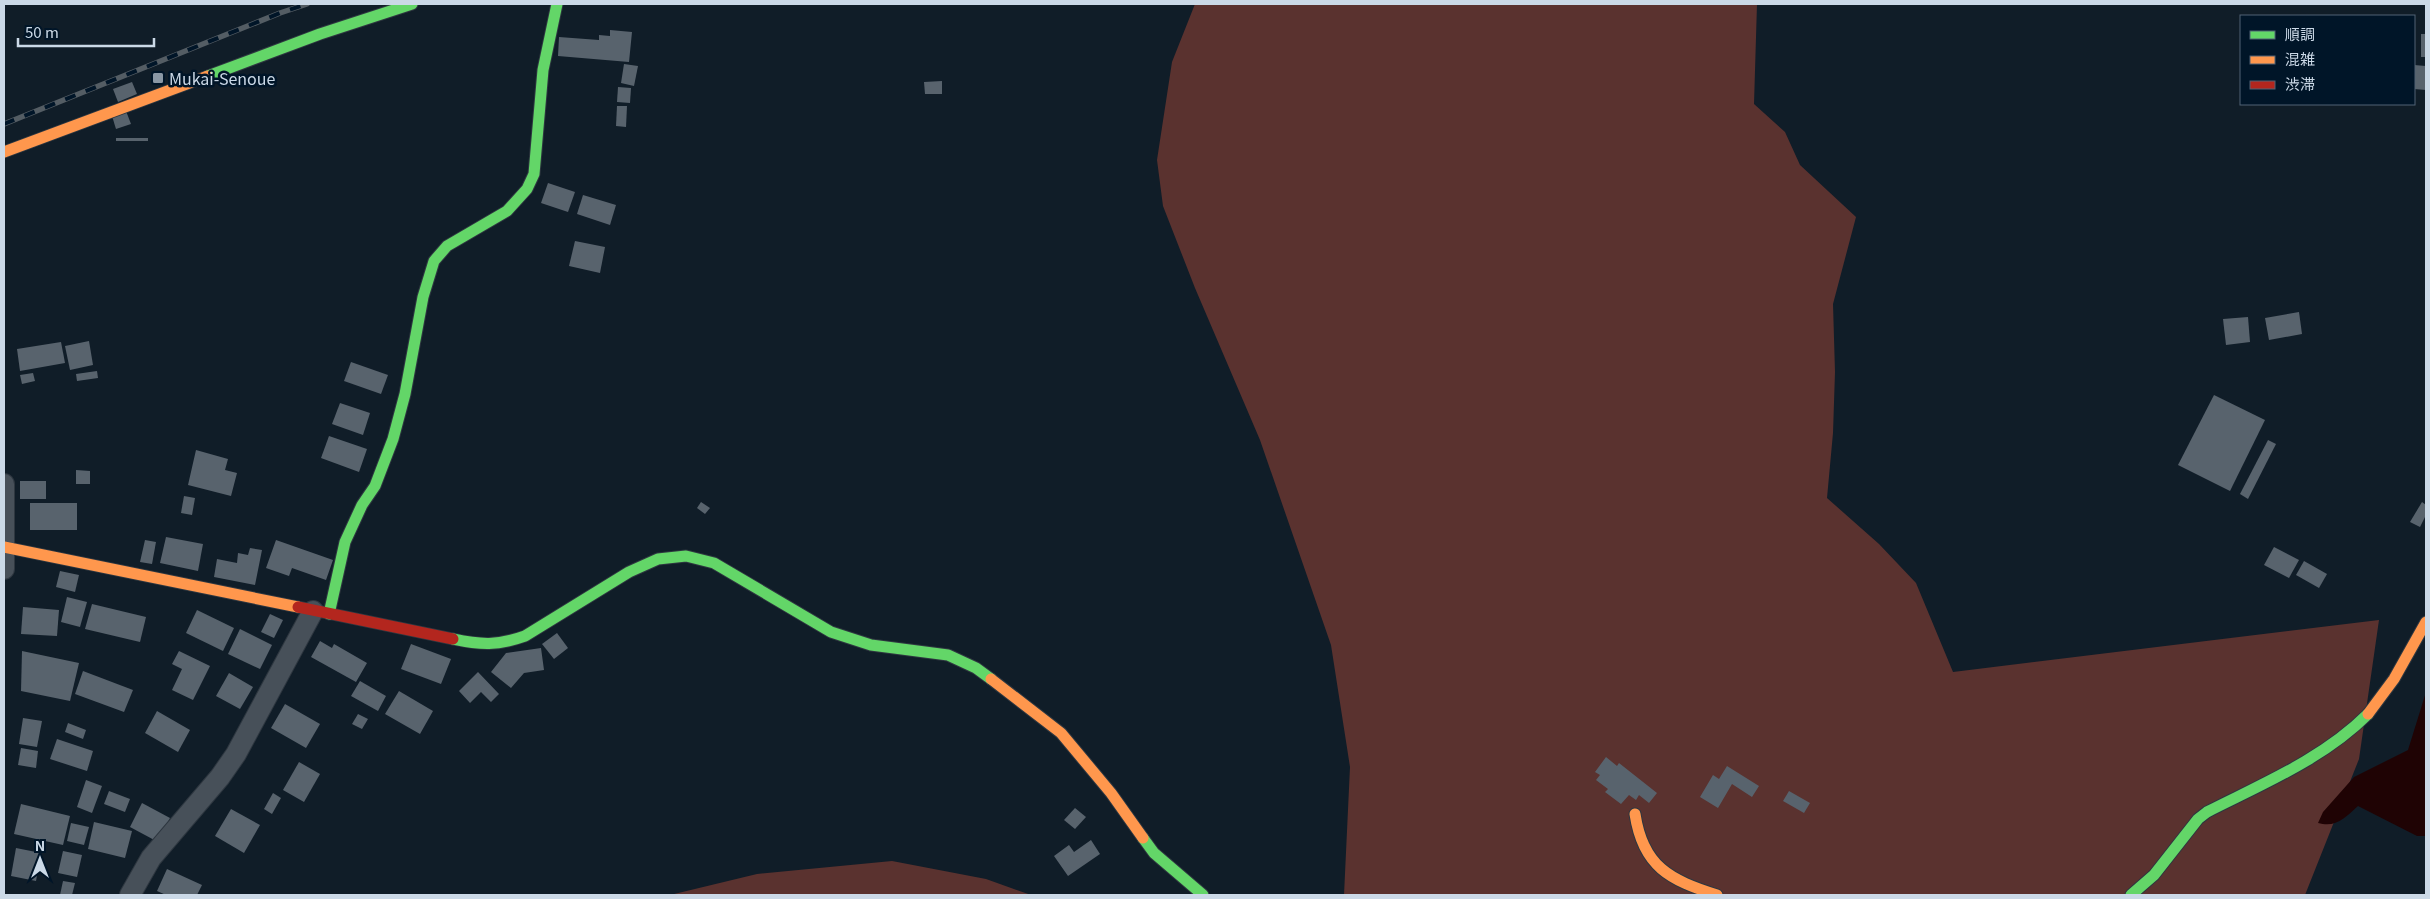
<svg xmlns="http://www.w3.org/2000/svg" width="2430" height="899" viewBox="0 0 2430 899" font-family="Georgia,'Noto Sans JP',serif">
  <rect width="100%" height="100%" fill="#101d28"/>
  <g fill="#5a322f">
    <path d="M1195,4H1757L1754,104L1785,132L1800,165L1856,217L1833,304L1835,372L1833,433L1827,498L1879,544L1916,583L1953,672L2379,620L2359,759L2305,895H1344L1350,767L1331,645L1260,440L1195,288L1163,206L1157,160L1172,62Z"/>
    <path d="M892,861L986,879L1031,895H670L757,874Z"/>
  </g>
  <path fill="#1f0304" d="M2426,692V836H2417L2358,806C2345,818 2336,828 2318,823L2323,812L2354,777L2408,750Z"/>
  <g fill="#58636d">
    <path d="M610,30L632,32L629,62L558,56L559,37L599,40V35L610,36Z"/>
    <rect x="2421" y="34" width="5" height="23"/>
    <path d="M624,64L638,66L634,86L621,83Z"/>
    <path d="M2414,65L2426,66V90L2414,89Z"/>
    <path d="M942,81V94H925L924,82Z"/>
    <path d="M132,82L137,94L118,102L113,89Z"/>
    <path d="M618,87L631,88L630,103L617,102Z"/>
    <path d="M617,106H627L626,127L616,126Z"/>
    <path d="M126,111L131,124L116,129L112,116Z"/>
    <rect x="116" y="138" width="32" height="3"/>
    <path d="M548,183L575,192L568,212L541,203Z"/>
    <path d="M583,195L616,205L610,225L577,214Z"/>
    <path d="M575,241L605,247L600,273L569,266Z"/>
    <path d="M2299,312L2302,334L2269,340L2265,318Z"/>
    <path d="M2248,317L2250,342L2226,345L2223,319Z"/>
    <path d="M89,341L93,365L70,370L65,346Z"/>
    <path d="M61,342L65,363L20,371L17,349Z"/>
    <path d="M351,362L388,375L381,394L344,381Z"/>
    <path d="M97,371L98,378L77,381L76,374Z"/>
    <path d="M33,373L35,381L22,384L20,375Z"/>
    <path d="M2214,395L2265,420L2230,491L2178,465Z"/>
    <path d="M340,403L370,413L363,435L332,424Z"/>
    <path d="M329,436L367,449L359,472L321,458Z"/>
    <path d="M2268,440L2276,444L2248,499L2240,494Z"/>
    <path d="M196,450L228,459L225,470L237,473L231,496L188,485Z"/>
    <path d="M76,470L90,471V484H76Z"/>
    <rect x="20" y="481" width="26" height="18"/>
    <path d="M184,496L195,498L192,515L181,513Z"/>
    <path d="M701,502L710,508L705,514L697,508Z"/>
    <path d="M2422,502L2426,505V515L2420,527L2410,522Z"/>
    <rect x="30" y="503" width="47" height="27"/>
    <path d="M166,537L203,544L198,571L160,563Z"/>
    <path d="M145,540L156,542L152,564L140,562Z"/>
    <path d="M276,540L333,560L326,580L292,568L289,576L266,568Z"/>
    <path d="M2274,547L2299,560L2289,578L2264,565Z"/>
    <path d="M250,548L262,550L255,585L214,577L217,559L237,563L238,553L248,555Z"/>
    <path d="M2304,561L2327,574L2319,588L2296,575Z"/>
    <path d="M60,571L79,575L75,592L56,587Z"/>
    <path d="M67,597L87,602L80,627L61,622Z"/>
    <path d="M92,604L146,617L140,642L85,629Z"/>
    <path d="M23,607L59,610L57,636L21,634Z"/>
    <path d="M197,610L234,628L223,651L186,633Z"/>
    <path d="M270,614L283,620L274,638L261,632Z"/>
    <path d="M240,629L272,645L260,669L228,654Z"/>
    <path d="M557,633L568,648L554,659L542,644Z"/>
    <path d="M320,641L332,648L334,644L367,663L356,682L311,657Z"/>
    <path d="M411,644L451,659L441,684L401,669Z"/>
    <path d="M541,648L544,670L524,673L511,688L491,672L506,653Z"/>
    <path d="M22,651L79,663L70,701L21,691Z"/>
    <path d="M179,651L210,666L193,700L172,690L182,669L172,664Z"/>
    <path d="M83,671L133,690L124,712L75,694Z"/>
    <path d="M478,672L499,694L491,702L481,692L470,703L459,691Z"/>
    <path d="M229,673L253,687L240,709L216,696Z"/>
    <path d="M360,681L386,696L378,711L351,696Z"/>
    <path d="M399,691L433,711L420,734L385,714Z"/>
    <path d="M285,704L320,724L306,748L271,728Z"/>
    <path d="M157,711L190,730L178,752L145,733Z"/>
    <path d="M358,714L368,719L362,729L352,724Z"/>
    <path d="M23,718L42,721L37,747L19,744Z"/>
    <path d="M68,723L86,730L83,739L65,732Z"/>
    <path d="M57,739L93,751L87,771L50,759Z"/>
    <path d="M21,748L38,751L36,768L18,765Z"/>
    <path d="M1606,757L1617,766L1619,763L1657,793L1649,803L1639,795L1636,800L1629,795L1621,804L1605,792L1608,789L1596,780L1600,775L1595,772Z"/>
    <path d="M299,762L320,774L304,802L283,790Z"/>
    <path d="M1727,766L1759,786L1752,797L1732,784L1718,808L1700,797L1713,775L1719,779Z"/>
    <path d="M86,780L102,786L92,813L77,807Z"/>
    <path d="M109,791L130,799L125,812L104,804Z"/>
    <path d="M1789,791L1810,803L1804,813L1783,801Z"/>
    <path d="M273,793L281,798L272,814L264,809Z"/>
    <path d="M142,803L170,818L158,842L130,827Z"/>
    <path d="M21,804L70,816L63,845L14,834Z"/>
    <path d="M1075,808L1086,817L1075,829L1064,820Z"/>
    <path d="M231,809L260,825L244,853L215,836Z"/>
    <path d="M94,822L132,831L125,858L88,849Z"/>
    <path d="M71,823L89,827L84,845L67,841Z"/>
    <path d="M1091,840L1100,854L1068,876L1054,856L1069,845L1074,852Z"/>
    <path d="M16,848L41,853L36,881L11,876Z"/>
    <path d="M63,851L82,855L77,877L58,873Z"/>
    <path d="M167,869L202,885L197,895H166L157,891Z"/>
    <path d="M63,881L75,883L72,895H60Z"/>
  </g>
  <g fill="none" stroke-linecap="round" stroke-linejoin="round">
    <defs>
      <g id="street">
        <path d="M4,484V569"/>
        <path d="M130,895L151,858L220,777L236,754L313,611"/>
      </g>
      <g id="fast">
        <path d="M208,76L320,34L412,4"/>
        <path d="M329,614L345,542L362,505L375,486L393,439L405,394L423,297L434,261L447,246L507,211L527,189L534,174L543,70L557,4"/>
        <path d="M453,639C481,645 497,646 525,636L629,572L658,559L686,556L714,563L831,632L871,645L948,655L976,668L991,679"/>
        <path d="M1143,838L1154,853L1203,895"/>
        <path d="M2131,895L2154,875L2198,819L2207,812C2262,784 2323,759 2368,714"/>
      </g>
      <g id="slow">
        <path d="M4,152L208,76"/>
        <path d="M4,547L298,607"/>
        <path d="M991,679L1061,733L1111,793L1143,838"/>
        <path d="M2368,714L2394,679L2426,622"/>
        <path d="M1635,814C1643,867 1670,880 1717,895"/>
      </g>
      <path id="jam" d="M298,607L453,639"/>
    </defs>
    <use href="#street" stroke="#2e3740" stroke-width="22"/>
    <use href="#fast" stroke="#2e3740" stroke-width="13"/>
    <use href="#slow" stroke="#2e3740" stroke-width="13"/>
    <use href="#jam" stroke="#2e3740" stroke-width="13"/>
    <use href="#street" stroke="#475059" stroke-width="20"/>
    <use href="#fast" stroke="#63d668" stroke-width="11"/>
    <use href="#slow" stroke="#ff974d" stroke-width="11"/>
    <use href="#jam" stroke="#b3261e" stroke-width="11"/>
    <defs>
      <path id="rail" d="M4,124L280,13L307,4"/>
    </defs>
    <use href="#rail" stroke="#545d64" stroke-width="5.5"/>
    <use href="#rail" stroke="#001528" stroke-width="4" stroke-dasharray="11" stroke-linecap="butt"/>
  </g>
  <rect fill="#8a97a4" stroke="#001528" stroke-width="2" x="152" y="72" width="12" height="12" rx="2.5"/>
  <g text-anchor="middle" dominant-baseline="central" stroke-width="5" stroke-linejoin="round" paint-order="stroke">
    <g font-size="16" fill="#cbd9e7" stroke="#001528" text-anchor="start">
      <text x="169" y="78">Mukai-Senoue</text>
    </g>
  </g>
  <rect width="2430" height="899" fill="none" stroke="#cbd9e7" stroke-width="10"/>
  <rect x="2240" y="15" width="175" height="90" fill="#001528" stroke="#516374"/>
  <rect x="2250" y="31" width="25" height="8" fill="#63d668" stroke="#516374"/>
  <text x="2285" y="40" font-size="15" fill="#cbd9e7">順調</text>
  <rect x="2250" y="56" width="25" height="8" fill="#ff974d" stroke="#516374"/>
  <text x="2285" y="65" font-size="15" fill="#cbd9e7">混雑</text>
  <rect x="2250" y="81" width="25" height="8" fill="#b3261e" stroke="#516374"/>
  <text x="2285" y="90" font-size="15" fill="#cbd9e7">渋滞</text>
  <g transform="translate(40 859)" stroke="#001528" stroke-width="4" paint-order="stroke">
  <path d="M0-4L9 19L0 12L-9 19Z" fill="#cbd9e7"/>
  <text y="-8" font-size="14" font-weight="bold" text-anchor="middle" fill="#cbd9e7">N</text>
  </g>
  <path d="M18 38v8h136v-8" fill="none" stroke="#cbd9e7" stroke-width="2.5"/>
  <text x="25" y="38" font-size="15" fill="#cbd9e7" stroke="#001528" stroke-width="4" paint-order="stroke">50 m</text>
</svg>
